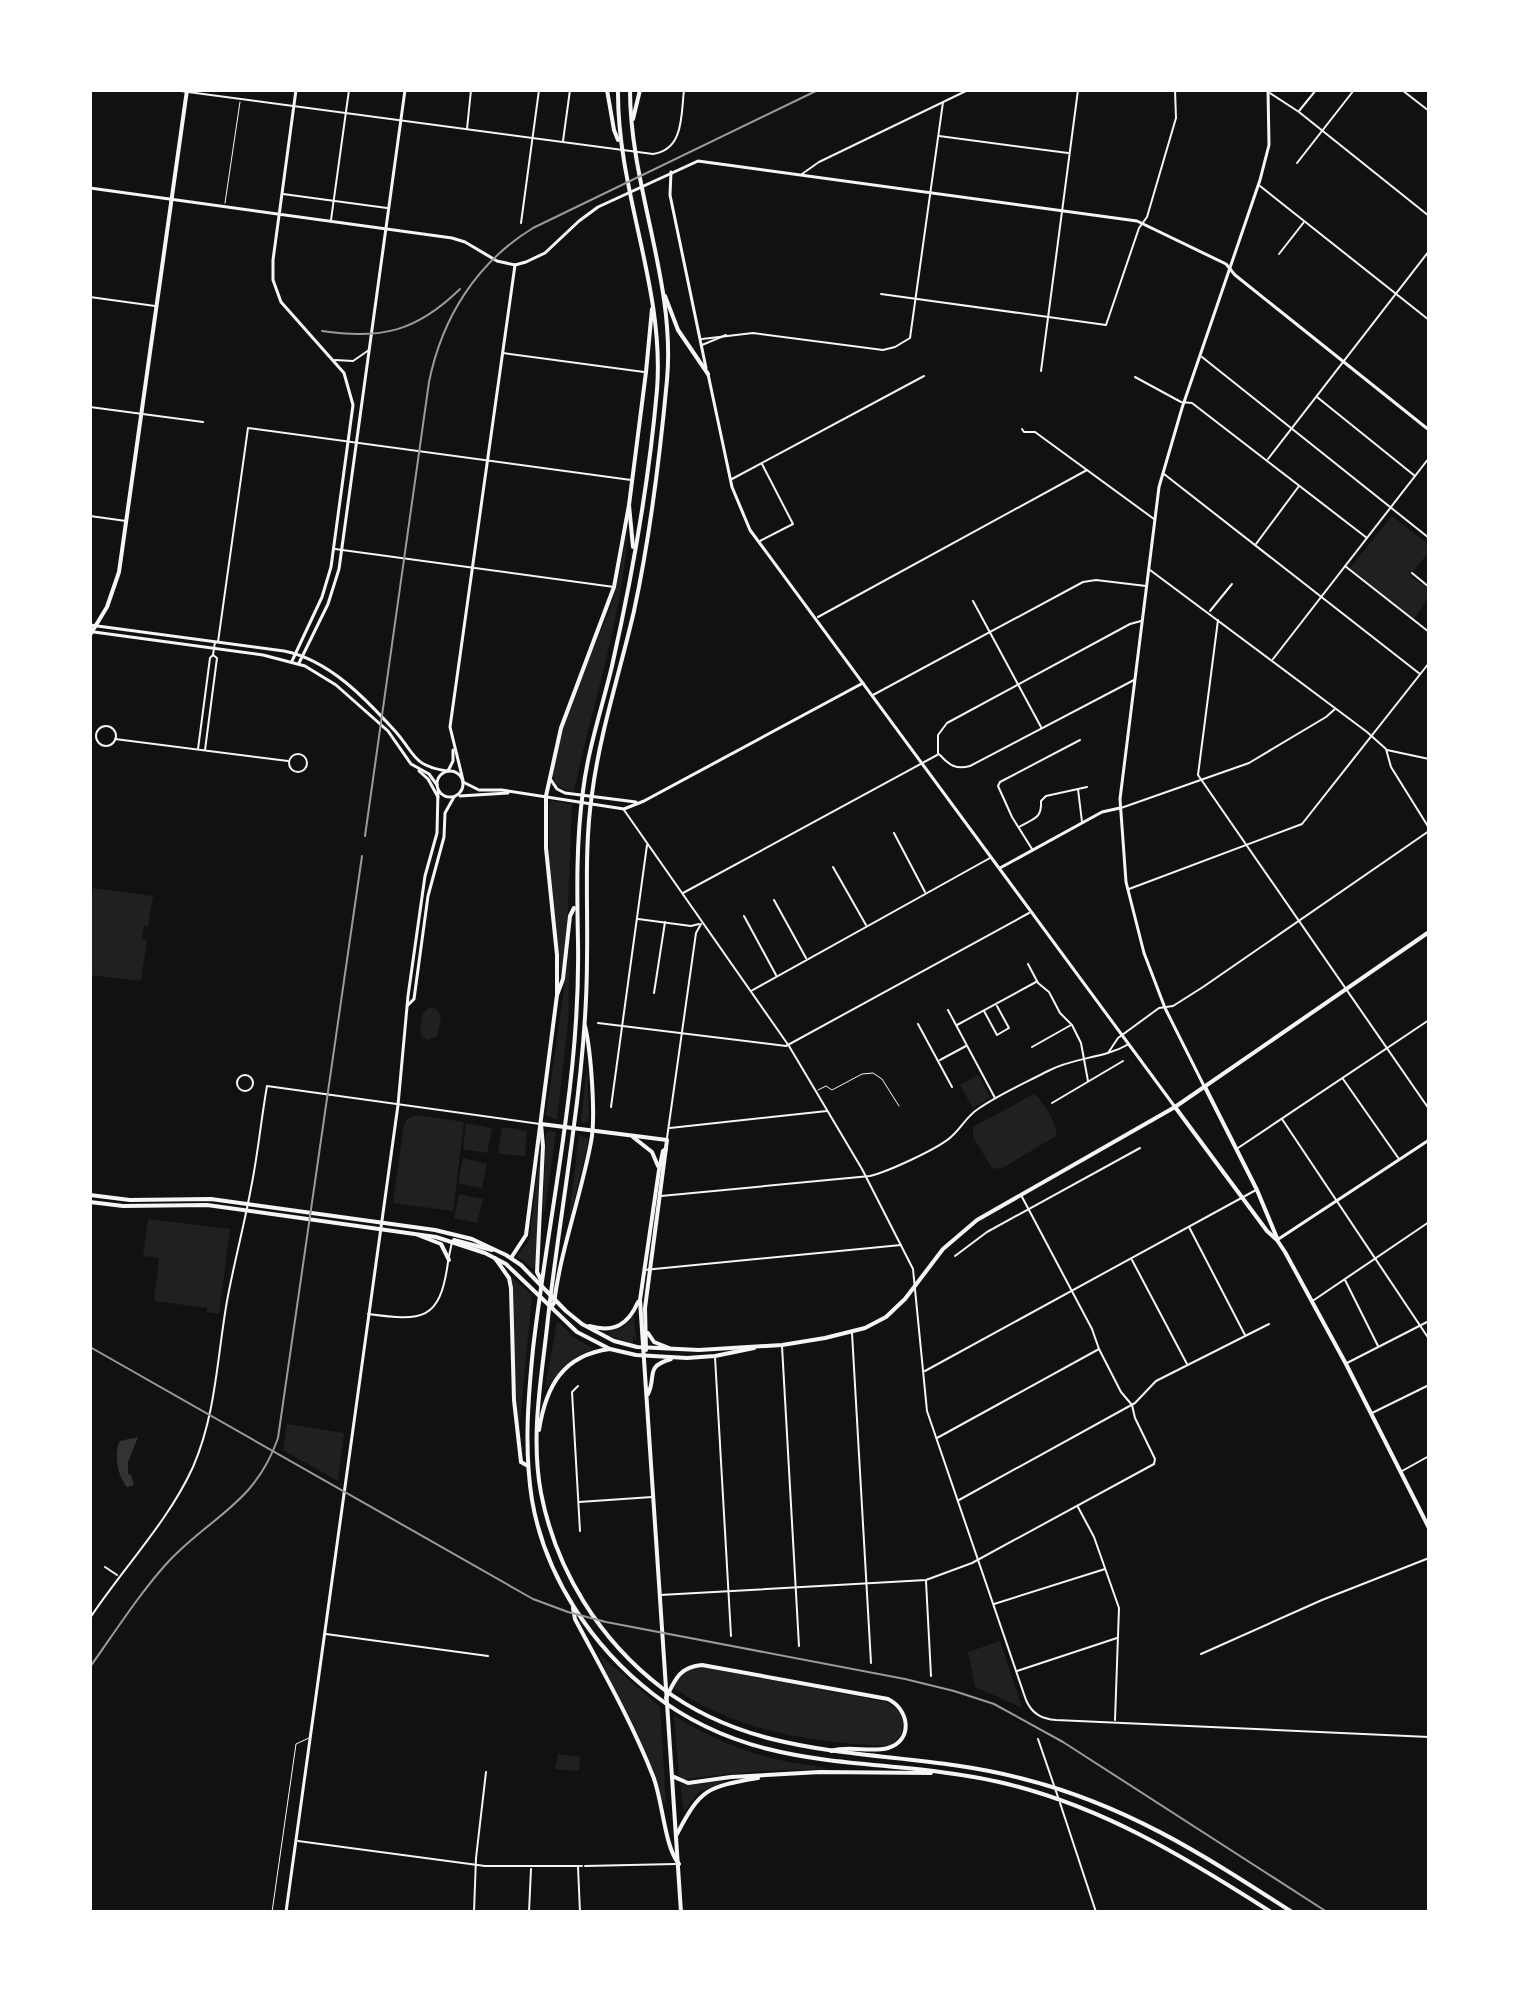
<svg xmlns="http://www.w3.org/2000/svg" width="1519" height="2002" viewBox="0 0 1519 2002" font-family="'Open Sans',sans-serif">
  <rect width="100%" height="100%" fill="#111"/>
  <g fill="#202020">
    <path d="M1392,516L1429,545V551L1410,576L1429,589V597L1414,619L1350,568Z"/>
    <path d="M628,527C623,617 592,704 574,792C564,790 553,786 553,774C550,741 596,646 609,611C619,584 623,555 628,527Z"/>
    <path d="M551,801L572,804L567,933L561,975L549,859V804Z"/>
    <path d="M93,888L153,896L148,926H144L142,939L147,940L141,981L90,975V909Z"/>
    <path d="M570,947L568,1023L557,1120L546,1115Z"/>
    <path d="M430,1007L436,1009L441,1016L437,1036L427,1040L422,1037L420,1030L423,1013Z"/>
    <path d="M587,1064L589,1117L587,1122L581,1123Z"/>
    <path d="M978,1075L990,1097L973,1108L960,1085Z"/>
    <path d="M1034,1094C1044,1102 1057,1123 1056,1136L1001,1169L992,1168L973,1137V1127Z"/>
    <path d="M416,1115L464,1122L453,1211L393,1203L404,1125L407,1119Z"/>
    <path d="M466,1123L492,1128L487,1153L463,1149Z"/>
    <path d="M502,1127L527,1131L525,1156L500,1154L498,1152Z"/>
    <path d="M549,1131L556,1132L545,1210L543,1212L546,1133Z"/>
    <path d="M579,1135L588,1139V1143L568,1225Z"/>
    <path d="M541,1147L535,1270L517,1256L529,1241Z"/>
    <path d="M463,1158L487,1164L482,1188L458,1183Z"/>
    <path d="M459,1194L483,1199L477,1223L454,1218Z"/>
    <path d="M148,1219L230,1229L219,1314L207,1312V1308L154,1301L159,1258L143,1256Z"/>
    <path d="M510,1276L532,1295L519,1433L514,1366V1296Z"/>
    <path d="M634,1316L636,1341L633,1335V1344L600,1332L613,1335L608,1332L624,1327Z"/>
    <path d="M557,1321L573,1337L594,1349L577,1356L545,1389Z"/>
    <path d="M287,1424L344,1433L338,1481L283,1450Z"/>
    <path d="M1000,1641L1020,1701L1021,1707L975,1687L968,1652Z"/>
    <path d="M598,1653L660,1707L666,1802L664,1803L651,1766Z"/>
    <path d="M704,1667L886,1702L900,1712C906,1727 902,1741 886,1746C810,1742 738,1732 674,1688C678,1674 689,1668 704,1667Z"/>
    <path d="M674,1716C707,1736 742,1752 779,1760C796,1764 814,1765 829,1769L758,1771L684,1779L679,1776Z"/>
    <path d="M558,1754L580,1757L579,1771L555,1769Z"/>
    <path d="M726,1781L698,1793L684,1812L680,1783L689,1785Z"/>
  </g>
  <path fill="#333" d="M138,1437L128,1462V1474L131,1475L134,1485L127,1487C118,1477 113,1453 120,1441Z"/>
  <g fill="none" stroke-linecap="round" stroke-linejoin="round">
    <g stroke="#f5f5f5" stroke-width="1">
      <path d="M225,203L240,102"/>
      <path d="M818,1090L826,1086L832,1090L862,1074L873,1073L882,1079L899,1106"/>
      <path d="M272,1912L296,1744L309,1738"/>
    </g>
    <g stroke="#f5f5f5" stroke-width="2">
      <path d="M173,90L653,154C684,150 681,115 684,90"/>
      <path d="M1402,90L1429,111"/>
      <path d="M1270,93L1299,112L1429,216"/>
      <path d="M1299,111L1316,90"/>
      <path d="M467,129L471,90"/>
      <path d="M939,136L1068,153"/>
      <path d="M563,141L570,90"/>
      <path d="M1297,163L1354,90"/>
      <path d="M802,174L819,162L968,90"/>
      <path d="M1260,186L1429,320"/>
      <path d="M283,194L387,208"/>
      <path d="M331,220L349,90"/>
      <path d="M521,223L539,90"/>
      <path d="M1279,254L1304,222"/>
      <path d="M881,294L1106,325L1139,228L1147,217L1176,118L1175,90"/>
      <path d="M90,297L155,306"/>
      <path d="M702,339L753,333L883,350L895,347L910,338L943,102"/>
      <path d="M702,345L726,335"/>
      <path d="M503,353L644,372"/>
      <path d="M1202,357L1429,538"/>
      <path d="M335,360L353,361L369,350"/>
      <path d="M1041,371L1078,90"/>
      <path d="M1135,377L1181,402L1192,403L1367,538"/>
      <path d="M1317,397L1415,476"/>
      <path d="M90,407L203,422"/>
      <path d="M1022,429L1024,432H1035L1154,519"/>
      <path d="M1268,459L1429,251"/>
      <path d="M1164,474L1420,674"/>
      <path d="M732,479L924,376"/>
      <path d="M90,516L126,521"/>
      <path d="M760,541L793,524L762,464"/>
      <path d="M1256,544L1299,486"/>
      <path d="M335,549L614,587"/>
      <path d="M1345,566L1429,632"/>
      <path d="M1150,570L1367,732L1386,749L1391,767L1429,828"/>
      <path d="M1412,573L1429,587"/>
      <path d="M973,601L1041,727"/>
      <path d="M1210,611L1232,584"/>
      <path d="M818,617L1087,470"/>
      <path d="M1218,620L1198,775L1429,1109"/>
      <path d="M218,642L248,428L631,480"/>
      <path d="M1273,659L1429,458"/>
      <path d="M873,695L1083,582L1096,580L1146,586"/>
      <circle cx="106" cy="736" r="10"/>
      <path d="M115,739L288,761"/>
      <path d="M198,749L210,658L213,655L215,642"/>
      <path d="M205,750L217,658L213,655"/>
      <path d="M1387,750L1429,759"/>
      <path d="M938,753V735L947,723L1130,624L1141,621"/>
      <circle cx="298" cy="763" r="9"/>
      <path d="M940,755C949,765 956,770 970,766L1134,680"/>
      <path d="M1078,789L1082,822"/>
      <path d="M1121,808L1249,763L1326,717L1335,709"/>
      <path d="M624,810L789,1046L862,1169L913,1269L927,1411L1026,1700C1032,1714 1042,1719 1056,1720L1429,1737"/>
      <path d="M1019,827C1034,818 1042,819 1041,801L1046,796L1087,787"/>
      <path d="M894,833L925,892"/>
      <path d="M1032,849L1012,817L998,786L1000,782L1080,740"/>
      <path d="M833,867L866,925"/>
      <path d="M1129,889L1302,824L1429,663"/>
      <path d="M683,893L939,754"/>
      <path d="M774,900L806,958"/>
      <path d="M744,916L776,975"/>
      <path d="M638,919L691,926L699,924"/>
      <path d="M1028,964L1038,983L1049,992L1060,1013L1072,1025L1081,1043L1088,1081"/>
      <path d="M751,991L990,858"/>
      <path d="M654,993L665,922"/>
      <path d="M948,1010L995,1098"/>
      <path d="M984,1011L997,1035L1009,1028L997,1006"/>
      <path d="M598,1023L786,1046L1029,913"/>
      <path d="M918,1024L952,1087"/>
      <path d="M957,1025L1036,982"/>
      <path d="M1032,1047L1071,1025"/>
      <path d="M1108,1053L1118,1038L1159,1008L1173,1006L1203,987L1429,831"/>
      <path d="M940,1060L966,1046"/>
      <circle cx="245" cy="1083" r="8"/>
      <path d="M1343,1079L1399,1159"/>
      <path d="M1052,1103L1123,1061"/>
      <path d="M611,1107L647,845"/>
      <path d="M1282,1119L1429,1339"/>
      <path d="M670,1128L827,1111"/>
      <path d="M667,1138L696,933L701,924"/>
      <path d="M1238,1148L1429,1020"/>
      <path d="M661,1196L870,1176C887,1172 940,1148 952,1136C962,1127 967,1116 978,1109C999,1094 1025,1083 1048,1071C1074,1057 1103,1059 1129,1044"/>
      <path d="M1189,1227L1245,1335"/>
      <path d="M449,1256L452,1242"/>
      <path d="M955,1256L987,1232L1140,1148"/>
      <path d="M1132,1260L1187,1364"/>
      <path d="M644,1270L901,1245"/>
      <path d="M1345,1280L1378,1346"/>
      <path d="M1314,1300L1429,1222"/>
      <path d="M368,1314C422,1321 440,1322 448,1262"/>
      <path d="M852,1333L871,1663"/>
      <path d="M782,1346L799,1646"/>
      <path d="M715,1357L731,1636"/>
      <path d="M1347,1363L1429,1321"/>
      <path d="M925,1371L1256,1190"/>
      <path d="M578,1386L572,1392L580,1531"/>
      <path d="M1372,1413L1429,1385"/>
      <path d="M937,1438L1099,1349"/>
      <path d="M1402,1471L1429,1456"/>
      <path d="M959,1500L1135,1403L1156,1381L1269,1324"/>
      <path d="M579,1502L652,1497"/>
      <path d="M1078,1507L1094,1537L1119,1608L1115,1720"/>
      <path d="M105,1567L117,1575"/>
      <path d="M926,1581L931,1676"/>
      <path d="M660,1595L926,1580L972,1563L1154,1464L1155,1459L1135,1418L1132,1405L1121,1392L1099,1349L1092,1329L1021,1195"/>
      <path d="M994,1604L1105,1569"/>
      <path d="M90,1618C123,1568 168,1522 193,1467C216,1414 217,1358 227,1301C234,1263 244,1226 251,1188C258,1154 261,1120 267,1086L540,1124"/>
      <path d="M326,1634L488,1656"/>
      <path d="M1201,1654L1322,1600L1429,1558"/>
      <path d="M1017,1671L1117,1638"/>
      <path d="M1038,1739L1058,1797"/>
      <path d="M1060,1803L1096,1912"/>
      <path d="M298,1841L485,1866H582"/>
      <path d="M585,1866L675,1864"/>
      <path d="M578,1867L580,1912"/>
      <path d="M474,1912L476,1858L486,1772"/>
      <path d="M529,1912L531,1869"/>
    </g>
    <g stroke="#f5f5f5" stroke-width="3">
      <path d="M671,172L670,195L706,368"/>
      <path d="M90,188L452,238L465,242L497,261L515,265L526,262L545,253L579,221L598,207L698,161L1137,221L1226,264L1235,275L1429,430"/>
      <path d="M292,661L322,597L331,567L353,405L344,373L281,302L273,280V260L296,90"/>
      <path d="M299,663L328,604L339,569L405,90"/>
      <path d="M448,771L453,761V750"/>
      <path d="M463,780L450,727L515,265"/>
      <path d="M408,1005L414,999L428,896L444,837L445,813L454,797"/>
      <path d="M1277,1240L1429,1140"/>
      <path d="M286,1912L398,1105L408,996L425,876L437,833L438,791"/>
    </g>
    <g stroke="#f5f5f5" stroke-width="3">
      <path d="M708,374L732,487L750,530L1175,1107"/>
      <path d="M90,625L284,651C329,660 365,698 395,731C415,753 412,766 447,771"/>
      <path d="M94,632L263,655L305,666L336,685L388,731L411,764L429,774L437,785"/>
      <circle cx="450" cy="784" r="13"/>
      <path d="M419,771L428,779L438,797"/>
      <path d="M551,780L557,789L565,793L636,802"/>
      <path d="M463,782L479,790H502L624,809L644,801L863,683"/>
      <path d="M460,796L508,793"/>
      <path d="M1000,868L1102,812L1120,808"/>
      <path d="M1204,1086L1165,1008L1144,953L1126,882L1120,799L1159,487L1182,408L1260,180L1269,145L1268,90"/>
    </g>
    <g stroke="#f5f5f5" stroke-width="4">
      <path d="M90,635L107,607L119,572L187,90"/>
      <path d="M1205,1087L1257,1190L1277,1238"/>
      <path d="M1175,1107L1267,1231L1277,1240L1285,1252L1346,1364L1429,1528"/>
      <path d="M541,1124L667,1140L645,1308L646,1350"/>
      <path d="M633,1137L652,1152L658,1166"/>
      <path d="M666,1149L663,1151L659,1170L640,1300L681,1912"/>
      <path d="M90,1195L130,1200L211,1199L435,1230L472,1239L506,1255L521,1265L566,1311L582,1324L614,1341L637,1347L699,1350L782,1345L825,1338L865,1328L886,1317L905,1299L943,1249L977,1220L1175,1107L1429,932"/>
      <path d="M90,1202L123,1206L207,1205L436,1237L485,1253L506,1264L577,1332L610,1349L636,1355L687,1358L715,1356L754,1348"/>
      <path d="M418,1235L441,1244L449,1260"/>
      <path d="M454,1240L492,1250"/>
      <path d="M511,1258L526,1235L557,995V955L546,848V796L561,728L614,587L629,505L646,372"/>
      <path d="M589,1326C614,1333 628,1325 638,1302"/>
      <path d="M648,1333L654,1342L669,1348"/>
      <path d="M648,1394C657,1376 644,1367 671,1359"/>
    </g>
    <g stroke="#f5f5f5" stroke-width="4">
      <path d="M607,90L614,130L618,140"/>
      <path d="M618,90C617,192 665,288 657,390C649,481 632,577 612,666C602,708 588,749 583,791C576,843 577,892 578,943C579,1001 574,1060 566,1118C556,1195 542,1271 533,1349C528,1400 524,1449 532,1500C545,1576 592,1647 653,1694C762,1778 875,1754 999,1782C1100,1805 1185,1857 1271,1912"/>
      <path d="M630,90C630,187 676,282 667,380C660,455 650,537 634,611C620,672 600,732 592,794C584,848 588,903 587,958C587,1016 581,1075 573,1133C565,1195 555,1256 548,1318C542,1377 530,1434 541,1493C556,1570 599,1640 662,1688C768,1768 898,1746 1020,1778C1125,1804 1202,1854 1292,1912"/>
      <path d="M633,119L640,90"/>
      <path d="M665,296L678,330L708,374"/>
      <path d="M646,372L652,309"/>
      <path d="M629,505L633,547"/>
      <path d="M557,995L563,979L570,916L574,908"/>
      <path d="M541,1124L543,1146L537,1272L541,1280"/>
      <path d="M495,1258L509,1278L511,1288L514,1400L521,1462L528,1466"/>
      <path d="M551,1307L554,1303C561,1248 581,1196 591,1142C596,1118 591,1051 585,1026"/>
      <path d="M539,1430C546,1386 563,1355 610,1349"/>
      <path d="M573,1608L575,1619C602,1670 632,1722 653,1776C663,1801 664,1846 679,1864"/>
      <path d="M666,1698C675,1680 679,1667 702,1665L888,1699C909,1709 914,1740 888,1748C870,1753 850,1745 831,1751"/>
      <path d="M672,1776L688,1783L731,1777L820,1772L931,1773"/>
      <path d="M677,1834C701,1788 707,1787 758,1778"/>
    </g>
    <g stroke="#9a9a9a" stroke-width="2">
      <path d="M322,331C382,340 417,331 460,289"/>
      <path d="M365,836L429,382C442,318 476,263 533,228L818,90"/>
      <path d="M90,1347L533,1599L568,1612L606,1622L905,1679L954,1691L994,1704L1063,1742L1327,1912"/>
      <path d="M90,1667C115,1632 139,1594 168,1562C211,1516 255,1504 278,1438L362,856"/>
    </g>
  </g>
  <rect width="1519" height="2002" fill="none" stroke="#ffffff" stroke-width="184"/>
</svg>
